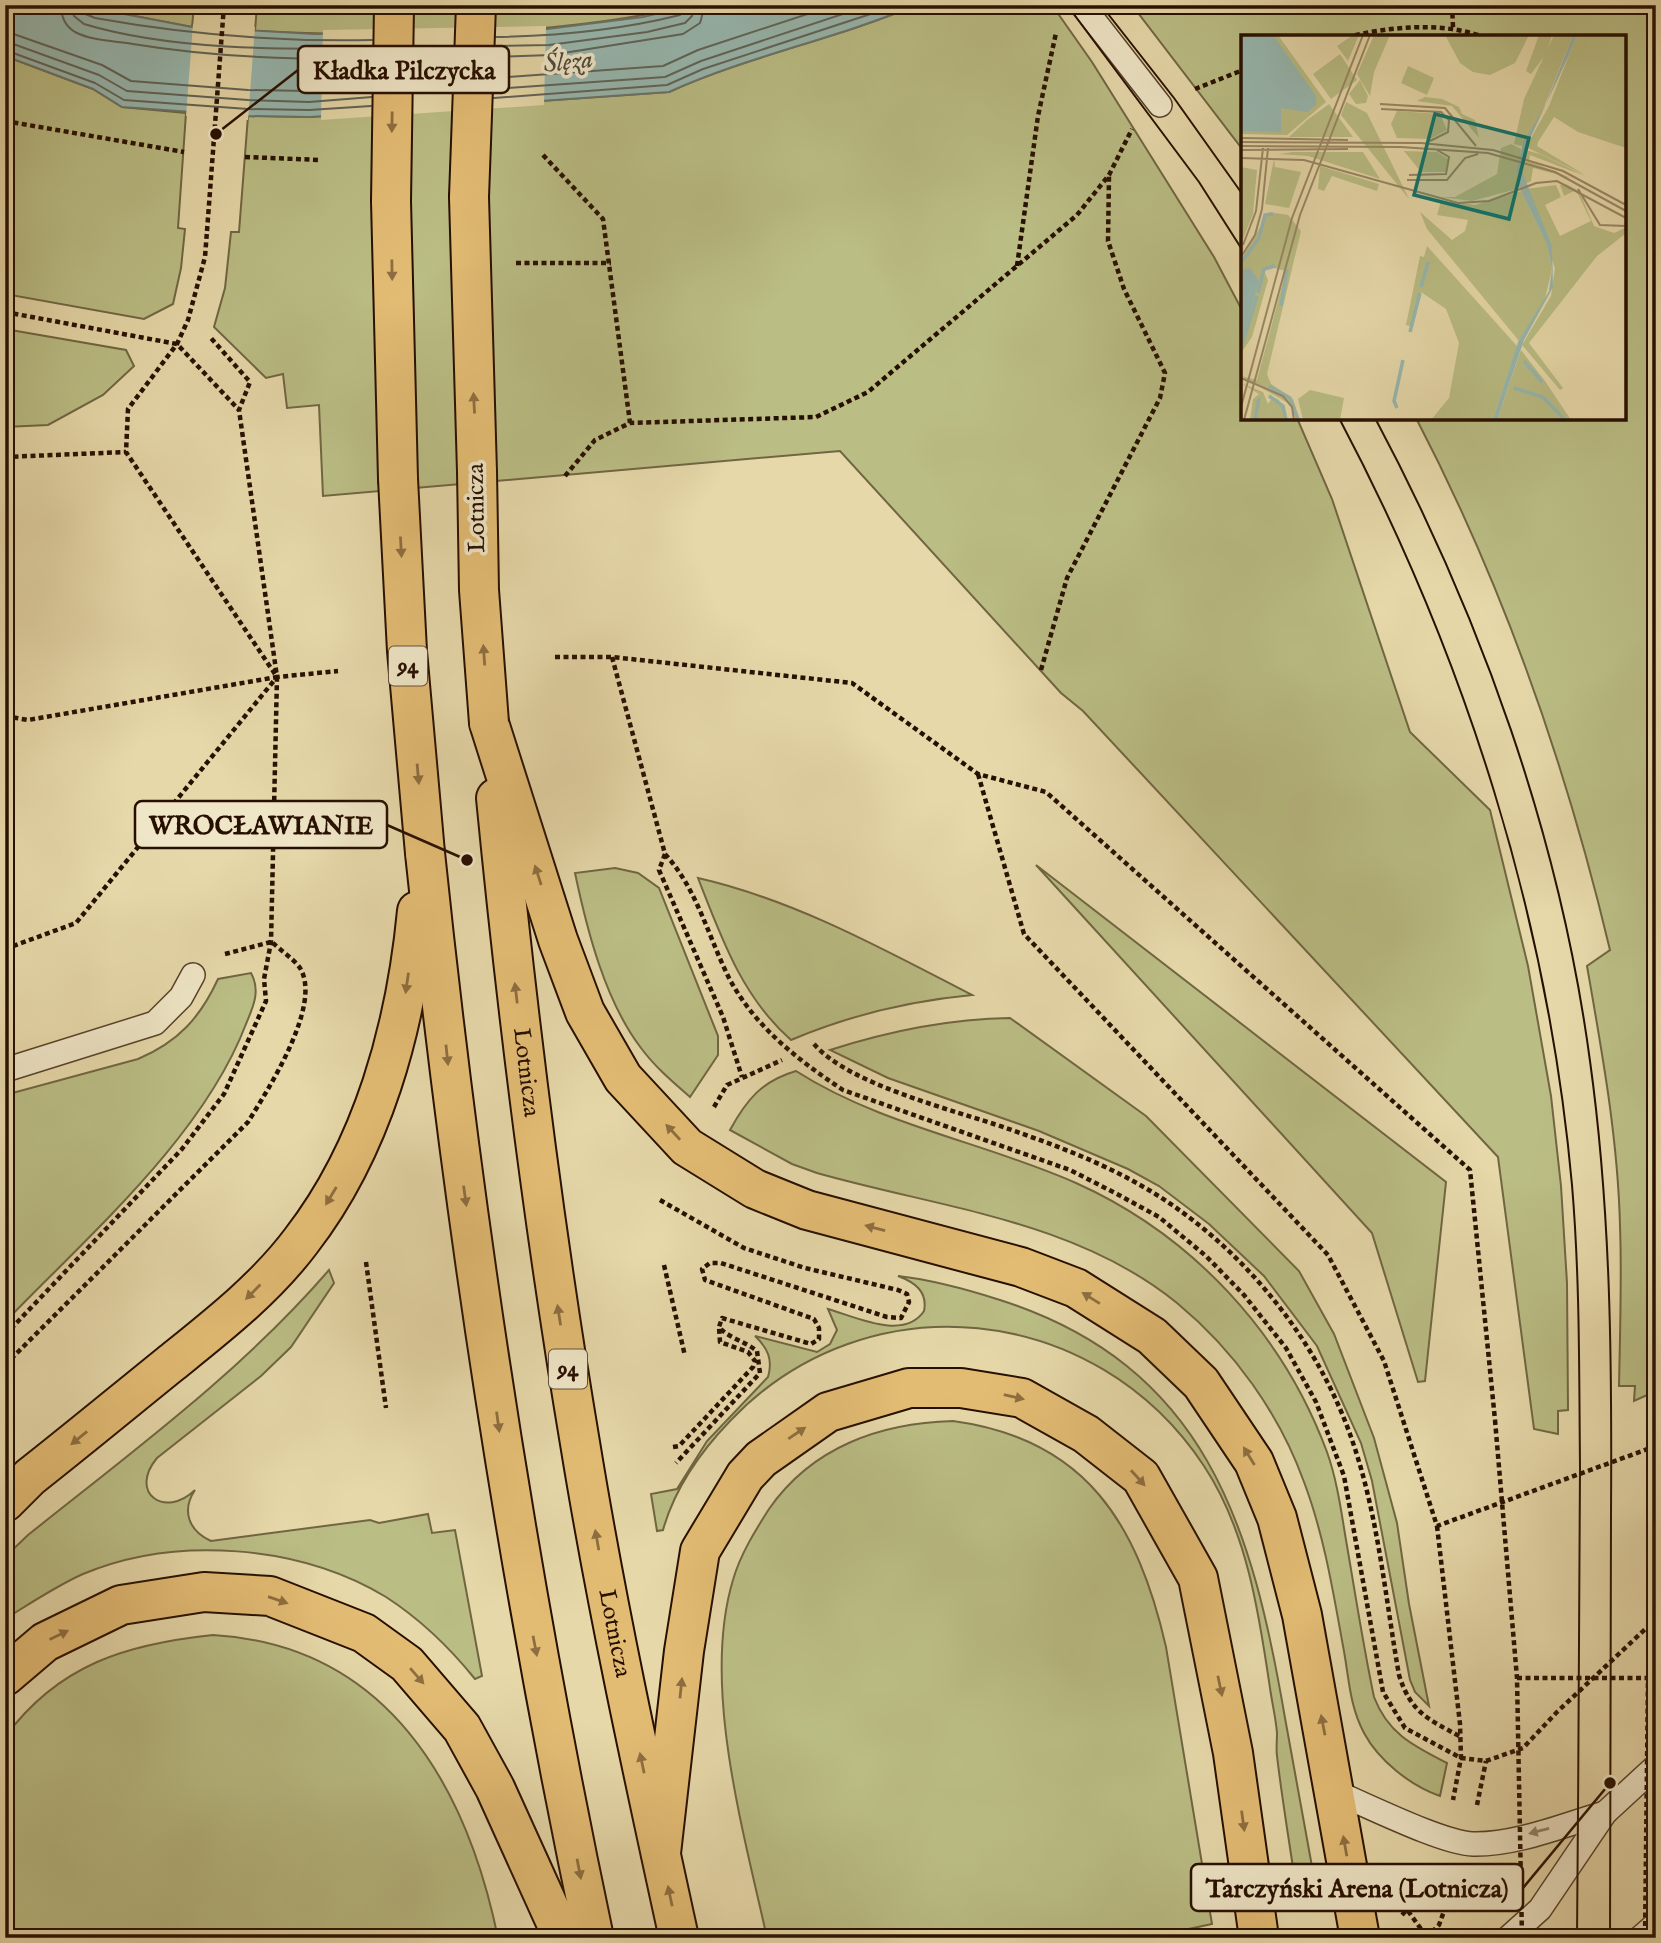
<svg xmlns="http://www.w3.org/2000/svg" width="1661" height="1943" viewBox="0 0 1661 1943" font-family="'IM FELL English',serif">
  <rect width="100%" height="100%" fill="#e6d8a9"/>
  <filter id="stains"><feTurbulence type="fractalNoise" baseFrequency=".00286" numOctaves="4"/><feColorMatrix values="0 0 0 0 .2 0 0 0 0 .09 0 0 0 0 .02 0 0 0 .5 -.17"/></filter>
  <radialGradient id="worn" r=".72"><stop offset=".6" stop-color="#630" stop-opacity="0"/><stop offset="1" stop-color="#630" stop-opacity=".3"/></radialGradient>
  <g fill="#babd84" stroke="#706642" stroke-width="2">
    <path d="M77,5H194L192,27Z"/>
    <path d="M257,5H693C554,37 397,38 255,31Z"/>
    <path d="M916,5H1031L1034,8L1052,5L1092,62L1214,257L1243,312V418H1297L1332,499L1410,732L1490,810L1528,966L1551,1096L1561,1186L1567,1283L1568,1410L1558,1411V1434L1534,1429L1498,1157L1083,711L1061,693L840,451L323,496L319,405L287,408L283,374L266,378L214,327L225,288L231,232H239L248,116L310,117L669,92C748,56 836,39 916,5Z"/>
    <path d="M1132,5H1656V1391L1634,1401L1635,1386H1619C1620,1333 1622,1279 1620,1226C1618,1139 1602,1052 1587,966L1610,950C1566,765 1504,587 1416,418H1624V37H1243V150Z"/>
    <path d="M5,56L93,89L122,107L186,113L178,228L185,229L181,268L173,304L144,319L5,294Z"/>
    <path d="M5,329L126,350L134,366L103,395L48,425L5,427Z"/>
    <path d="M1036,865L1446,1182L1425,1381L1418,1382L1372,1233Z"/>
    <path d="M615,868L638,873L659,888L718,1036V1055L690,1097C673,1082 655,1067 641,1048C605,1001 587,930 575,873Z"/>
    <path d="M698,878C795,900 885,950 972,995C908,1001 850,1015 791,1040C742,997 721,937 698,878Z"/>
    <path d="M251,973C261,991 253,1007 246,1024C203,1137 89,1235 5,1322V1095L138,1059C178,1042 200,1018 218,979Z"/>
    <path d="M1010,1018L1146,1116L1299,1271L1334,1334L1374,1438L1397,1523L1409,1604L1429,1706L1415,1692L1410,1680L1372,1481L1361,1443L1317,1346L1264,1276L1209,1224L1159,1186L1128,1169L1039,1131L888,1078L830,1050C889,1031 947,1019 1010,1018Z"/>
    <path d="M796,1071C882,1126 984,1142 1076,1183C1192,1235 1283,1333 1327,1452C1337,1480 1341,1510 1346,1540C1355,1592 1363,1645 1374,1697C1388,1734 1414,1746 1447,1763L1440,1796C1411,1786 1379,1761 1364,1733C1349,1705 1349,1676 1343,1646C1333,1591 1324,1535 1304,1482C1279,1413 1234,1350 1177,1303C1075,1220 940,1208 817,1173L792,1164L730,1130C747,1099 762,1081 796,1071Z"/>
    <path d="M329,1270L334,1283L291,1347L261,1376L157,1458C128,1493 165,1519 195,1490C181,1511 189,1531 211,1541L370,1520L379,1523L428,1514L432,1533L455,1530L482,1676L475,1679C450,1648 420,1619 386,1597C300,1545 176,1535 83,1574C56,1586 31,1603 5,1619V1557L28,1535C133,1451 241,1372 329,1270Z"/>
    <path d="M898,1276C933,1280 966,1289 1000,1300C1206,1366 1252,1525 1285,1718C1296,1780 1308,1842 1319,1905L1299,1908C1292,1858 1283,1807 1277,1756C1276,1749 1277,1741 1277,1733C1276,1719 1272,1703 1270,1688C1259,1613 1247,1531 1204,1466C1096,1302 867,1278 731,1420C701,1451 675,1487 663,1530L657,1531L651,1494L677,1489L707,1441L768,1377C773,1360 768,1348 755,1336L817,1352L830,1344L837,1330L828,1309C856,1317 904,1341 924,1311C928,1291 914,1282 898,1276Z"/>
    <path d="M953,1421C1087,1439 1138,1525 1166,1647L1212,1924L1189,1929L1184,1938H767C744,1833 701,1685 733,1580C740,1555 755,1531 769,1509C812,1447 880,1423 953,1421Z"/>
    <path d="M213,1635C386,1645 466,1783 498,1938H5V1737C59,1664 127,1644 213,1635Z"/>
  </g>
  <path fill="#97b8b0" stroke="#6a746a" stroke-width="2" d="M5,5H77L192,27L315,34L547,29L643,17L693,5H916C836,39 748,56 669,92L310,117L248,116L122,107L93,89L5,56Z"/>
  <g fill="#e6d8a9">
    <path d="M193,24L255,27L248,120L186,116Z"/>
    <path d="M546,26L544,105L321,120L323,30Z"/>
  </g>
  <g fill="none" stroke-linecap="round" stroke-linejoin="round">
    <g stroke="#5f6458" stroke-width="2">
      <path d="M61,5C61,16 65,26 75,32C92,41 115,41 133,44C212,57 292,60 372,59"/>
      <path d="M71,5L74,16L84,24C170,50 282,50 372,48"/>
      <path d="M80,5L83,13L95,18C190,35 276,42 372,40"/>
      <path d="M5,31L102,65L131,81L248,90L309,91L372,87"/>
      <path d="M496,37C558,36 620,30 680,15L686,5"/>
      <path d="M5,41L99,75L127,91L248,100L309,102L372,97"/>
      <path d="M496,46L549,45L647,32L685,23L692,16L695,5"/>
      <path d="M5,50L95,83L124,100L248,109L309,110L371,106"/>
      <path d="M495,57L551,55L683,34L700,23L705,5"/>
      <path d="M494,78L663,66L698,50L835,5"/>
      <path d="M494,89L665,77L701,61L870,5"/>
      <path d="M494,98L667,85L703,69L898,5"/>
    </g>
    <defs>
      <g id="service">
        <path d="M1082,5L1160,105"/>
        <path d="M5,1070L155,1023L181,997L193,975"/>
        <path d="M1335,1792C1367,1805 1442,1843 1473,1844C1516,1845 1563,1825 1605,1813"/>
        <path d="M1508,1938L1540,1909L1605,1813L1656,1766"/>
        <path d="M1640,1938L1656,1924"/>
      </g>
      <g id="primary">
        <path d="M469,197L477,472"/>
        <path d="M391,201L398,479"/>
        <path d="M489,723L558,940L585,1012L623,1078L687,1147L755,1189L807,1210L1021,1267L1076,1288L1152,1336L1201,1383L1254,1462L1277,1518L1302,1615L1360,1938"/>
        <path id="s1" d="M496,798C517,1013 544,1229 580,1443C607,1609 643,1773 679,1938"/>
        <path d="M425,853C463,1218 518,1579 594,1938"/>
        <path d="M5,1502L30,1477C77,1440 123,1402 170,1364C216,1327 265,1289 301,1241C373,1148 406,1027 417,911"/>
        <path d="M5,1676L45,1642L121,1605L204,1592L270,1596L364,1633L407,1664L462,1728L495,1788L563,1938"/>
        <path d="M661,1853L684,1651L700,1551L745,1476L761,1459L828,1412L909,1388H961L1022,1398L1086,1434L1141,1477L1198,1578L1233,1753L1259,1938"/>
      </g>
    </defs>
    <use href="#service" stroke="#57412a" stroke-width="26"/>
    <use href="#primary" stroke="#270f00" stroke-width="42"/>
    <g stroke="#270f00" stroke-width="4.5" stroke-dasharray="5 3.5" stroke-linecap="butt">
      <path d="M1452,5L1453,27"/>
      <path d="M1347,37C1388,27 1438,22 1478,35"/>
      <path d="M1195,89L1243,70"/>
      <path d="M5,121L184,152"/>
      <path d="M543,155L603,219L630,423"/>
      <path d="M245,157L321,160"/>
      <path d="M516,263H611"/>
      <path d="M1017,266L1038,116L1056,33"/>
      <path d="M5,312L177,344L239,410"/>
      <path d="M5,457L126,452"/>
      <path d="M565,476L595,440L630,423L816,417L868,392L1077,215L1109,175L1132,129"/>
      <path d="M555,657H612L852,683L978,774L1046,792L1470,1170L1495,1420"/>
      <path d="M612,657L665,854C697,889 708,936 729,978C755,1027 798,1060 843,1090L1070,1170L1117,1194L1159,1217L1206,1256L1244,1295L1286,1348L1316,1402L1344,1476L1383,1692L1405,1728L1461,1758L1486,1761L1523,1748L1557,1712L1656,1619"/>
      <path d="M1041,670L1067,578L1160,398L1165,373L1124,289L1108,241L1109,176"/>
      <path d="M5,716L28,720L277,677L239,410L250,382L210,337"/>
      <path d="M978,774L1024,934L1328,1255L1384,1361L1437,1526L1656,1446"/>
      <path d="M665,854L659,870L723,1017L742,1077"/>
      <path d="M5,949L76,923L277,677L338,671"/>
      <path d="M225,954L271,942"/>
      <path d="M814,1044C849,1085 954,1110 1006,1128C1049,1143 1093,1159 1133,1181C1231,1234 1314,1331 1351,1437C1378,1513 1385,1596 1399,1675C1411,1713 1428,1719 1461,1737"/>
      <path d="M714,1107L727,1085L782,1060"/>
      <path d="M660,1200L744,1248L805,1268L898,1290L907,1294L909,1302L901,1318L887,1317L721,1263H710L702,1269L705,1280L814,1319L819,1328V1339L811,1344L722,1318L719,1327C727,1337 746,1342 757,1351L760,1373L676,1463"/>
      <path d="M366,1262L386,1408"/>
      <path d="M664,1265L685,1356"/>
      <path d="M5,1335L182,1149L224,1094L266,1001L264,979L271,942L277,677L126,452L128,409L177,344L188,320L205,257L207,231"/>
      <path d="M5,1365L248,1122C267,1091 323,1005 300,968C294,959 280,950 272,942"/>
      <path d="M673,1447L679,1446L753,1367L755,1361L748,1352L720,1342L719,1327"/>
      <path d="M1437,1526L1460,1724L1461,1758L1453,1800"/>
      <path d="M1648,1678L1656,1644"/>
      <path d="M1477,1805L1486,1761"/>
      <path d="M1408,1911L1421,1929"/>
      <path d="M1402,1915L1423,1892L1432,1874"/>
      <path d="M1426,1938L1439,1925L1455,1881"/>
    </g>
    <use href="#service" stroke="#efe6c7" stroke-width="23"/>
    <use href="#primary" stroke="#e3bc74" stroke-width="38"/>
    <g stroke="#270f00" stroke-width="2">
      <path d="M1067,5L1199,182L1243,251"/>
      <path d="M1101,5L1174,98L1243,195"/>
      <path d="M1339,418C1465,656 1548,917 1572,1185C1580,1279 1579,1374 1580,1467C1580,1624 1578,1781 1577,1938"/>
      <path d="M1375,418C1481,617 1560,837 1590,1061C1611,1212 1612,1363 1611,1515C1611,1656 1610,1797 1610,1938"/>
    </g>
    <defs>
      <g id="primary-bridge">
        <path d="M469,197L476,5"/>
        <path d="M391,201L394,5"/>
        <path d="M477,472L479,590L489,723"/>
        <path d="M398,479L407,651L425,853"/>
      </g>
    </defs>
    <use href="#primary-bridge" stroke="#270f00" stroke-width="42" stroke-linecap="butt"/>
    <g stroke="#270f00" stroke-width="4.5" stroke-dasharray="5 3.5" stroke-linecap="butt">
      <path d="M207,231L224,5"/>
      <path d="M1495,1420L1517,1678L1522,1938"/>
      <path d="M1517,1678H1648L1645,1938"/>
    </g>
    <use href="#primary-bridge" stroke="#e3bc74" stroke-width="38"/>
  </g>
  <defs><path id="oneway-solid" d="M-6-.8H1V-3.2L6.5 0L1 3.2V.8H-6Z" transform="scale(1.75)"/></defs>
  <g fill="#8e6e40">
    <use href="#oneway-solid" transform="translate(392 122) rotate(91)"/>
    <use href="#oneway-solid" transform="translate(392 270) rotate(89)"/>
    <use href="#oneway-solid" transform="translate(474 403) rotate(-93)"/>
    <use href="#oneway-solid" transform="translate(401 547) rotate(87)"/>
    <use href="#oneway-solid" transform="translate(484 655) rotate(-94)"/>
    <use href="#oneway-solid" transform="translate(418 774) rotate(85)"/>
    <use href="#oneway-solid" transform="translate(538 875) rotate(-108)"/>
    <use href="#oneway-solid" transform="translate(407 983) rotate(98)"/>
    <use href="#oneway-solid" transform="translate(516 993) rotate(-97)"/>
    <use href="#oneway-solid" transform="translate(447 1055) rotate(84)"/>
    <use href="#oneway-solid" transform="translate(673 1132) rotate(-133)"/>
    <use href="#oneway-solid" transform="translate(331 1196) rotate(121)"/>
    <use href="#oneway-solid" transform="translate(465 1196) rotate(82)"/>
    <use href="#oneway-solid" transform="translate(875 1228) rotate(-165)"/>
    <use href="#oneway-solid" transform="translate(253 1292) rotate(135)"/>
    <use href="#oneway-solid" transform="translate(1091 1298) rotate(-148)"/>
    <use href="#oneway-solid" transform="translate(559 1315) rotate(-99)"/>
    <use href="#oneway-solid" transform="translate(1014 1397) rotate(13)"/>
    <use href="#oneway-solid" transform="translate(498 1422) rotate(82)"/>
    <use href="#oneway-solid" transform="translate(797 1433) rotate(-34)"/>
    <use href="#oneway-solid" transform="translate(79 1438) rotate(141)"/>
    <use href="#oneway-solid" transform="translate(1249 1456) rotate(-122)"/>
    <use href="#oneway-solid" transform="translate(1138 1478) rotate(48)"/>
    <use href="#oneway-solid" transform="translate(597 1540) rotate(-100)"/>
    <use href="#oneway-solid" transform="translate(278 1600) rotate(19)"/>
    <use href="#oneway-solid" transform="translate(59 1635) rotate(-26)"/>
    <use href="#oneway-solid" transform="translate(535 1646) rotate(79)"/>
    <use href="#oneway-solid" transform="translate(417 1676) rotate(49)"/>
    <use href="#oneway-solid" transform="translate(1220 1686) rotate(78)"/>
    <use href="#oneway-solid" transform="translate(681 1688) rotate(-84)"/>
    <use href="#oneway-solid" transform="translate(1323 1725) rotate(-101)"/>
    <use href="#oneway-solid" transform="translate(642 1763) rotate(-102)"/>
    <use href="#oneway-solid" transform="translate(1243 1821) rotate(82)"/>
    <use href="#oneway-solid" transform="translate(1345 1846) rotate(-100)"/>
    <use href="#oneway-solid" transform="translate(579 1869) rotate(79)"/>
    <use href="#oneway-solid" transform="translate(670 1896) rotate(-102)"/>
  </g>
  <use fill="#95856d" href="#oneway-solid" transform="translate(1539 1831) rotate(165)"/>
  <g text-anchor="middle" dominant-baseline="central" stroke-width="7" stroke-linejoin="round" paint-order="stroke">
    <g fill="#efe6c7" stroke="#63503c" stroke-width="2">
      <rect x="389" y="646.5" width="38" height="39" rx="5"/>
      <rect x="549" y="1349.5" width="38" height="39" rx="5"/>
    </g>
    <g font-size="23" font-weight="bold" fill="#270f00">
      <text x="408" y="666">94</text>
      <text x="568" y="1369">94</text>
    </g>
    <g font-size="24" fill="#270f00" stroke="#efe6c7">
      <text transform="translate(477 508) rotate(-91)">Lotnicza</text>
      <text stroke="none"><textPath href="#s1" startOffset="276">Lotnicza</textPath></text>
      <text stroke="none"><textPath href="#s1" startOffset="844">Lotnicza</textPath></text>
    </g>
    <g font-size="26" font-style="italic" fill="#4e4a3e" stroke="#efe6c7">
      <text transform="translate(568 62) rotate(-6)">Ślęza</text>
    </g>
  </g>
  <g transform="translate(1241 35)">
    <rect width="385" height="385" fill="#e6d8a9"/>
    <path d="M0,0H37L85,67L46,100L0,99ZM112,0H118L107,26L96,11ZM133,0H149L133,37L129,61L116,39ZM204,0H288L274,28L249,40L232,37L219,28ZM298,0H311L305,19L290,39L285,36ZM313,0H332L301,77L281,111L273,109L283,64ZM336,0H385V113L337,97L313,82L297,107L296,111L344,140L285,112L308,71ZM99,19L116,45L90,64L72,39ZM167,31L193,43L186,60L160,48ZM119,45L127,61L125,68L115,69L108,59ZM184,62L201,64L218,72L221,79L234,85L238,103L211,71L176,66ZM105,67L126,78L168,164L100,80ZM88,69L112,102H48L66,85ZM156,76L199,79L206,95L189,104L156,103L150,89ZM270,109L280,114L276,154L231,166L199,162H214L256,139L260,113ZM284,115L299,119L344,141L289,120L288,126L330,143L292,133L290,146L284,149L280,137ZM163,116L196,117L207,124L205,137H180ZM52,117H122L139,144L67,121L38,119ZM33,124L34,132L60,137L48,173L24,169ZM79,131L138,149L136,156L91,141L83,156L77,154ZM0,132L16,135L12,179L0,209ZM325,149L338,156L353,191L373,198L384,193V199L356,221L288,308L322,353L319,355L281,310L310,261L314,233L285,154L315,150L320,162L304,170L319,201L350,186L335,155L323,161L319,150ZM280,156L306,209L311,234L303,267L278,306L186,194L179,177L211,205L224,196L227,185L196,180L200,166L234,170ZM28,177L47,180L60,196L26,339L30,349L52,364L59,385H55L52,371L0,341L16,345L45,236L29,232L23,236L27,245L11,302L0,318V225ZM186,211L276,311L252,385H190L208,363L218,308L205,274L180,257L172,292L165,290L179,221L183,222ZM280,315L304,346L330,385H256ZM0,348L22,357L27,369L31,363L26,359L38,365L47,385H9L12,364L18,359ZM69,355L103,363L99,385H62L57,364Z" fill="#babd84"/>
    <path d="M0,0H32L75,61V70L66,77L40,73V97L0,96ZM332,0H336L327,22L285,112L280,134L311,211L312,252L283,305L256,385H252L277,307L308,256L311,234L306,209L278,152L276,134L282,108L305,69ZM9,233L18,246L0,308V235Z" fill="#97b8b0"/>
    <path fill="none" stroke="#97b8b0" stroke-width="3.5" d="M0,228L18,203L24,180L32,179M180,252L187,227M17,258L23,234L34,231M40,271L46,234M169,297L179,258M0,313L16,261M283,326L301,347M28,351L49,363L57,385M273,353L302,362L324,385M28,361L42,371L45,385M156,373L153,366L162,325M14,385L18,363"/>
    <path fill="none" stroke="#9a8865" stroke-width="2" d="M139,69L204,73L235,111M140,74L200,77L208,85L207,97L189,106M0,103L107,105M0,107L180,108L252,115L322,136L385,170M0,111L160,112L247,118L314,137L385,176M0,115L107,114M0,123L63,125L217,168L248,166L295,148L316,146L385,183M168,140L205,139L208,122L196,115M166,145H206L224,123L237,119M337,154L359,190L385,191M21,174L27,113M15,176L22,113M2,210L15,176M0,222L14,200L21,174M0,343L42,361L51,372L53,385M0,372L51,183L122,0M3,385L59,180L129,0"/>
    <path fill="#0f766e" fill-opacity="0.15" stroke="#0f766e" stroke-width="3.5" d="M194,79L288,103L268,184L173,160Z"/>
    <rect width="385" height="385" fill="none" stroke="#270f00" stroke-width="3.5"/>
  </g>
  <path fill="none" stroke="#270f00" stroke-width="2.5" d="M216 134L298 70M467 860L387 825M1610 1783L1523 1888"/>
  <g fill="#270f00" stroke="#efe6c7" stroke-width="2.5">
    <circle cx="216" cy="134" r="7"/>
    <circle cx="467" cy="860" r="7"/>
    <circle cx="1610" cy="1783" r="7"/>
  </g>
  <g fill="#efe6c7" stroke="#270f00" stroke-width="2.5">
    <rect x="298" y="46" width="211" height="47" rx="7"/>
    <rect x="135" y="801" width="252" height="47" rx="7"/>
    <rect x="1191" y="1864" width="332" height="47" rx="7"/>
  </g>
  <g font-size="26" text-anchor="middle" font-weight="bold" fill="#270f00">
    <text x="404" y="79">Kładka Pilczycka</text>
    <text x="261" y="834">WROCŁAWIANIE</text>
    <text x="1357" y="1897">Tarczyński Arena (Lotnicza)</text>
  </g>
  <rect width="1661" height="1943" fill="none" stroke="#e6d8a9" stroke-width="28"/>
  <rect x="7" y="7" width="1647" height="1929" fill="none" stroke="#270f00" stroke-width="3.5"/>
  <rect x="14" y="14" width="1633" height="1915" fill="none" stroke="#270f00" stroke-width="2"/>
  <rect width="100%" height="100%" filter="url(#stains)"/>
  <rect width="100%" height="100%" fill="url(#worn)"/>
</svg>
